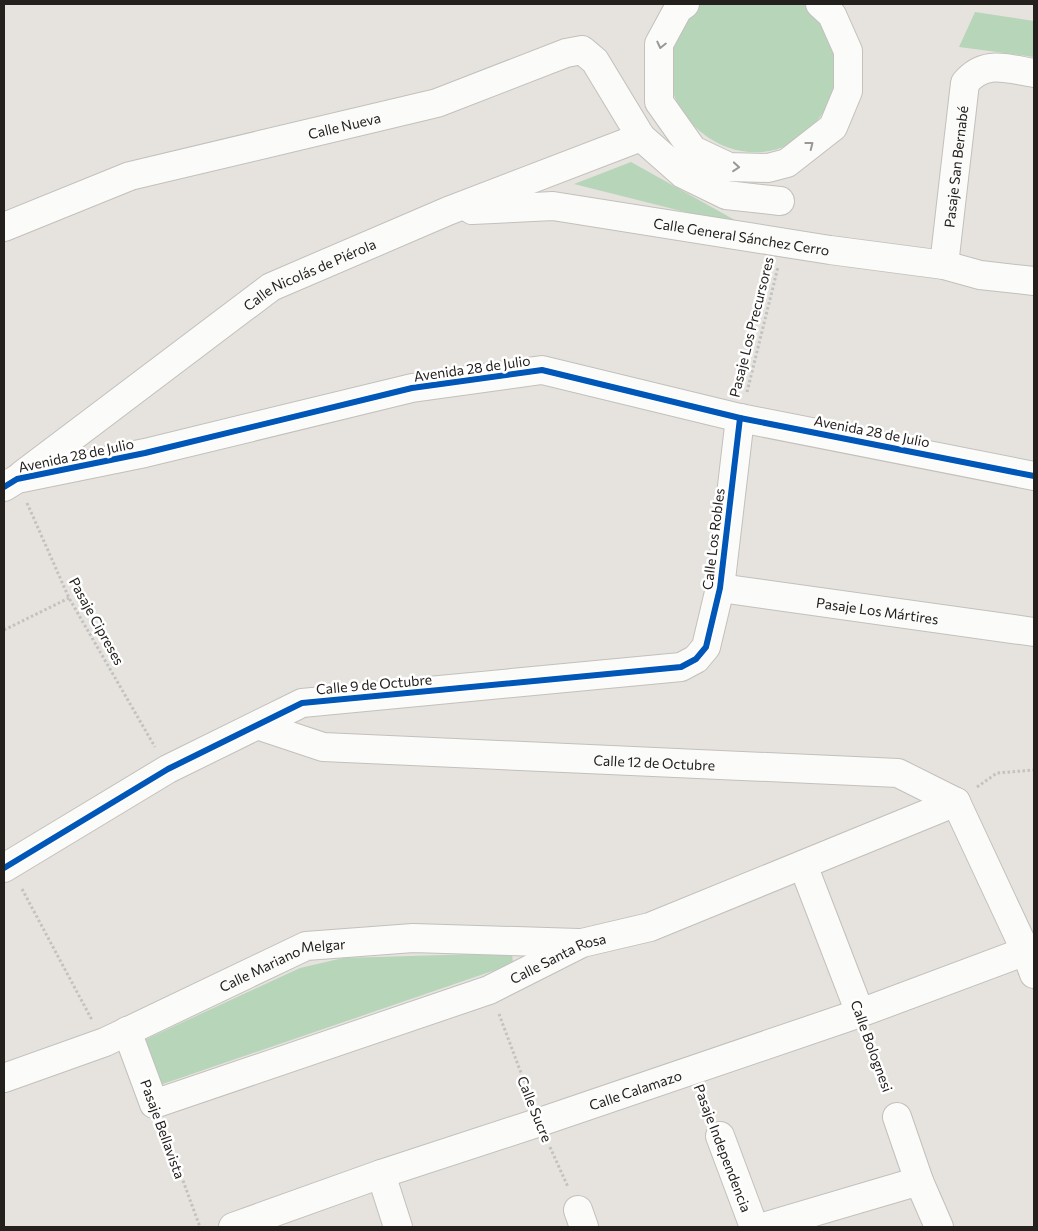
<svg xmlns="http://www.w3.org/2000/svg" width="1038" height="1231" viewBox="0 0 1038 1231" font-family="Commissioner,sans-serif">
  <rect width="100%" height="100%" fill="#e6e3de"/>
  <g fill="#b7d5b9">
    <path d="M701,4H806C828,19 837,48 836,74C835,92 828,108 816,122C746,208 607,93 701,4Z"/>
    <path d="M975,12L1034,21V57L959,47Z"/>
    <path d="M631,162L749,228L574,184Z"/>
    <path d="M512,953L513,964L157,1086L142,1041L300,968L343,958Z"/>
  </g>
  <g fill="none" stroke-linecap="round" stroke-linejoin="round">
    <defs>
      <g id="minor">
        <path d="M685,4L678,9L659,44V102L693,150L729,167L768,168L787,163L833,127L848,91V51L832,15L820,4"/>
        <path id="s1" d="M472,210L553,206L830,250L944,265L980,275L1034,281"/>
        <path id="s2" d="M4,227L130,176L437,103L566,53L582,50L595,61L641,137L683,174L726,195L780,201"/>
        <path id="s3" d="M944,265L965,83C985,59 1007,69 1034,73"/>
        <path id="s4" d="M22,475L271,287L448,211L641,137"/>
        <path d="M4,487L17,479L145,453L412,388L542,370L740,418L1034,476"/>
        <path id="s5" d="M720,588L1034,632"/>
        <path id="s6" d="M260,726L323,747L898,773L956,802"/>
        <path d="M956,802L1026,952L1034,974"/>
        <path d="M803,865L860,1013"/>
        <path d="M4,868L168,769L302,703L681,667L696,659L706,647L720,588L740,418"/>
        <path id="s7" d="M127,1031L154,1104L489,990L582,943L650,927L956,802"/>
        <path id="s8" d="M4,1078L105,1042L306,946L413,938L578,943"/>
        <path d="M897,1117L919,1181L939,1227"/>
        <path d="M720,1136L754,1227"/>
        <path d="M381,1174L398,1227"/>
        <path d="M578,1210L584,1227"/>
        <path id="s9" d="M233,1227L381,1174L540,1122L860,1013L1034,948"/>
        <path d="M763,1227L919,1181"/>
      </g>
    </defs>
    <use href="#minor" stroke="#c3c0bc" stroke-width="30"/>
    <g stroke="#c2c2c0" stroke-width="3" stroke-dasharray="2.5 2.5" stroke-linecap="butt">
      <path d="M747,392L778,267"/>
      <path d="M27,503L69,598L155,747"/>
      <path d="M4,630L69,598"/>
      <path d="M977,787L997,773L1034,770"/>
      <path d="M22,889L92,1020"/>
      <path d="M499,1014L530,1097"/>
      <path d="M869,1037L888,1093"/>
      <path d="M703,1094L710,1112"/>
      <path d="M164,1129L200,1227"/>
      <path d="M550,1147L568,1187"/>
    </g>
    <use href="#minor" stroke="#fbfbfa" stroke-width="28"/>
    <defs>
      <g id="cycleway">
        <path d="M4,487L17,479L145,453L412,388L542,370L740,418L1034,476"/>
        <path d="M4,868L168,769L302,703L681,667L696,659L706,647L720,588L740,418"/>
      </g>
    </defs>
    <use href="#cycleway" stroke="#fff" stroke-width="9"/>
    <use href="#cycleway" stroke="#0057b8" stroke-width="6"/>
  </g>
  <defs><path id="oneway-chevron" d="M-2-3.5L2.5 0L-2 3.5" fill="none" stroke-width="1.6" stroke-linecap="round" stroke-linejoin="round" transform="scale(1.25)"/></defs>
  <g stroke="#9a9897">
    <use href="#oneway-chevron" transform="translate(661 45) rotate(103)"/>
    <use href="#oneway-chevron" transform="translate(810 145) rotate(-38)"/>
    <use href="#oneway-chevron" transform="translate(736 167) rotate(5)"/>
  </g>
  <g text-anchor="middle" dominant-baseline="central" stroke-width="5" stroke-linejoin="round" paint-order="stroke">
    <g font-size="14" fill="#23201d" stroke="#fff">
      <text stroke="none"><textPath href="#s2" startOffset="356">Calle Nueva</textPath></text>
      <text stroke="none"><textPath href="#s3" startOffset="99">Pasaje San Bernabé</textPath></text>
      <text stroke="none"><textPath href="#s1" startOffset="272">Calle General Sánchez Cerro</textPath></text>
      <text stroke="none"><textPath href="#s4" startOffset="352">Calle Nicolás de Piérola</textPath></text>
      <text transform="translate(751 327) rotate(-76)">Pasaje Los Precursores</text>
      <text transform="translate(472 368) rotate(-8)">Avenida 28 de Julio</text>
      <text transform="translate(872 431) rotate(11)">Avenida 28 de Julio</text>
      <text transform="translate(76 455) rotate(-12)">Avenida 28 de Julio</text>
      <text transform="translate(713 539) rotate(-83)">Calle Los Robles</text>
      <text stroke="none"><textPath href="#s5" startOffset="159">Pasaje Los Mártires</textPath></text>
      <text transform="translate(97 621) rotate(61)">Pasaje Cipreses</text>
      <text transform="translate(374 684) rotate(-5)">Calle 9 de Octubre</text>
      <text stroke="none"><textPath href="#s6" startOffset="398">Calle 12 de Octubre</textPath></text>
      <text stroke="none"><textPath href="#s7" startOffset="508">Calle Santa Rosa</textPath></text>
      <text stroke="none"><textPath href="#s8" startOffset="302">Calle Mariano Melgar</textPath></text>
      <text transform="translate(872 1046) rotate(70)">Calle Bolognesi</text>
      <text stroke="none"><textPath href="#s9" startOffset="425">Calle Calamazo</textPath></text>
      <text transform="translate(535 1109) rotate(68)">Calle Sucre</text>
      <text transform="translate(163 1129) rotate(70)">Pasaje Bellavista</text>
      <text transform="translate(723 1148) rotate(69)">Pasaje Independencia</text>
    </g>
  </g>
  <rect width="1038" height="1231" fill="none" stroke="#23201d" stroke-width="10"/>
</svg>
